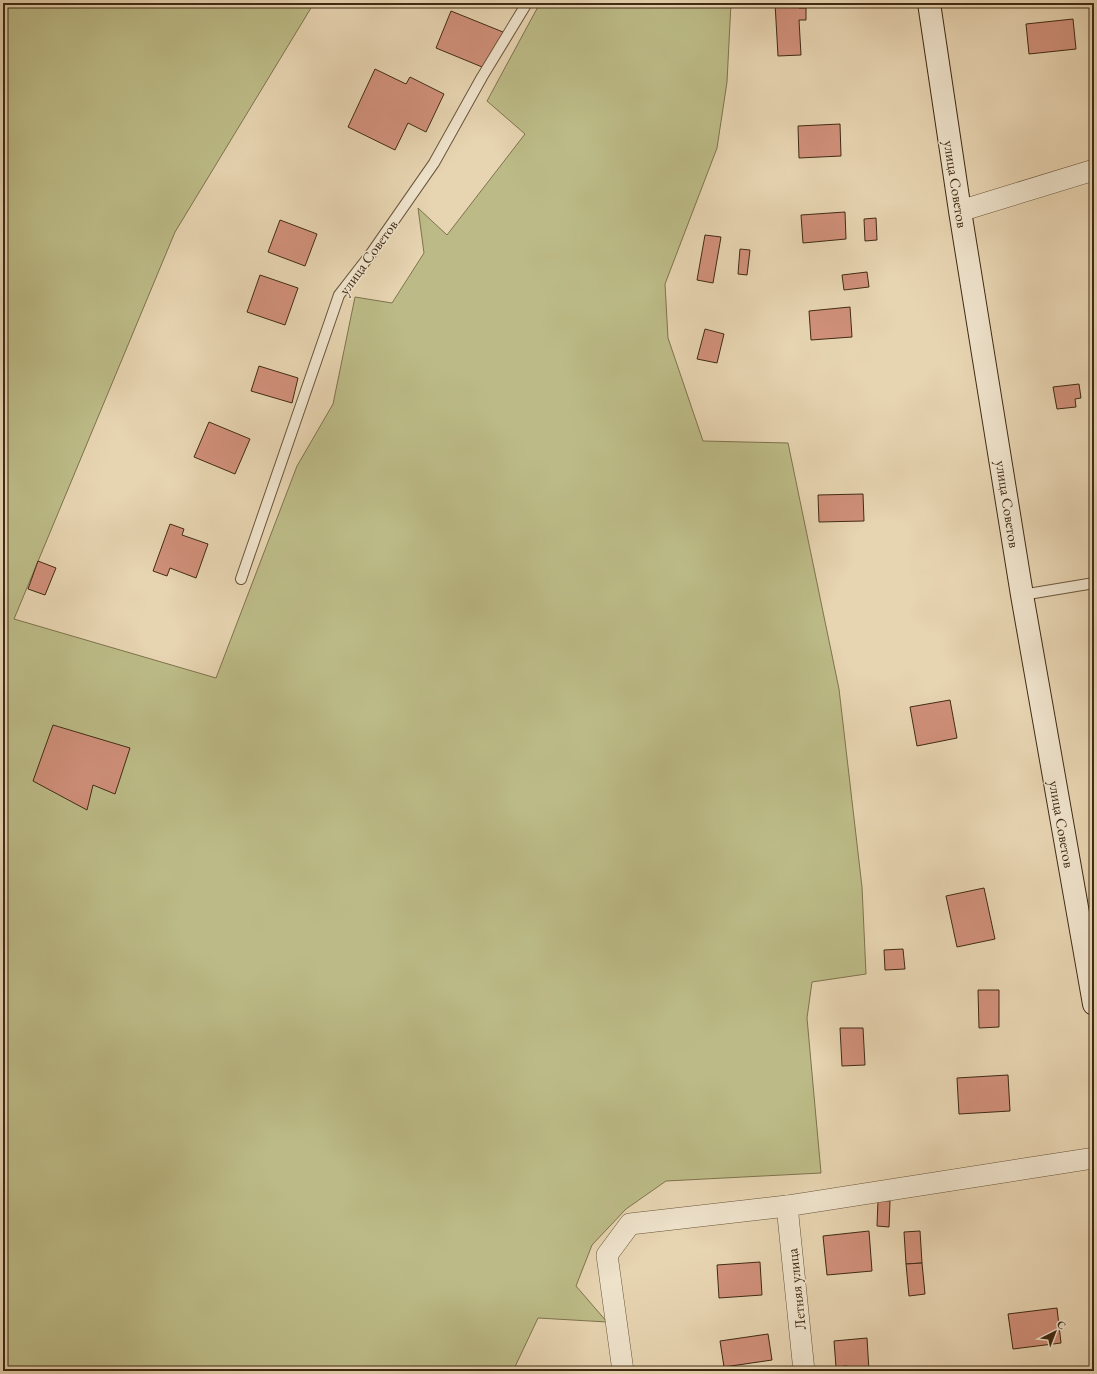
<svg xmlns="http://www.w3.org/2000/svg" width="1097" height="1374" viewBox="0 0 1097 1374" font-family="'EB Garamond',serif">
  <rect width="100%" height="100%" fill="#e7d4b1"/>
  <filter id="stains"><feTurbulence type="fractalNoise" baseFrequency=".005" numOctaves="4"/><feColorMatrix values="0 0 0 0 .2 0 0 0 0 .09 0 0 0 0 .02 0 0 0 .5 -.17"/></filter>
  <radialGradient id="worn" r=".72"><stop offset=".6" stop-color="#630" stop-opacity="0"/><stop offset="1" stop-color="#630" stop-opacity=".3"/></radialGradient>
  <path fill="#bcbb87" stroke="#7e734d" d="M3,3H314L175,232L14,619L216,678L297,466L333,404L355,297L392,303L424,253L418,208L447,235L525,134L487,101L540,3H731L727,82L717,148L665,284L668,338L703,441L788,443L839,689L862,887L866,974L812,982L807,1018L821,1173L666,1181L626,1209L592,1245L576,1286L607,1322L538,1318L513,1371H3Z"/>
  <g fill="#d0907a" stroke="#402b13">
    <path d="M775,3H798L799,8H806V20H799L801,55L778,56Z"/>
    <path d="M451,11L503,32L487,69L436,48Z"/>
    <path d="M1073,19L1076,49L1029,54L1026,24Z"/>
    <path d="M375,69L406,84L410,77L444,94L426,132L408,123L395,150L348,127Z"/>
    <path d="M840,124L841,156L799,158L798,126Z"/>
    <path d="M845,212L846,239L803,243L801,215Z"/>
    <path d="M876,218L877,240L865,241L864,219Z"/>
    <path d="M280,220L317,234L305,266L268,252Z"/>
    <path d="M705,235L721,237L713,283L697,280Z"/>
    <path d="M740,249L750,250L747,275L738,274Z"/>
    <path d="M867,272L869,287L844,290L842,275Z"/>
    <path d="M260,275L298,288L285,325L247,312Z"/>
    <path d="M850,307L852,337L811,340L809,311Z"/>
    <path d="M705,329L724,334L717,363L697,359Z"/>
    <path d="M259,366L298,378L292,403L251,391Z"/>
    <path d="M1079,384L1081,398L1075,399L1076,407L1057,409L1053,387Z"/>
    <path d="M209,422L250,439L235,474L194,457Z"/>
    <path d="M863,494L864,521L819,522L818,495Z"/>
    <path d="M170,524L184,529L182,535L208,544L196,578L170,568L167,576L153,571Z"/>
    <path d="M38,561L56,568L45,595L28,589Z"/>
    <path d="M950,700L957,738L917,746L910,707Z"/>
    <path d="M53,725L130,748L115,794L93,785L87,810L33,781Z"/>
    <path d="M984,888L995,939L957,947L946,896Z"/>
    <path d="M903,949L905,969L885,970L884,950Z"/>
    <path d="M978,990H999V1027L979,1028Z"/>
    <path d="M840,1028H863L865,1065L842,1066Z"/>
    <path d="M1008,1075L1010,1111L959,1114L957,1078Z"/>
    <path d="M878,1200L890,1201L889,1227L877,1226Z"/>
    <path d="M869,1231L872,1271L827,1275L823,1236Z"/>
    <path d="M920,1231L922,1263L906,1264L904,1232Z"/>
    <path d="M760,1262L762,1295L719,1298L717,1265Z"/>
    <path d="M922,1263L925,1294L909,1296L906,1264Z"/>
    <path d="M1057,1308L1061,1343L1013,1349L1008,1314Z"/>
    <path d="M768,1334L772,1360L724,1367L720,1341Z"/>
    <path d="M867,1338L869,1371H847V1366L836,1367L834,1341Z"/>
  </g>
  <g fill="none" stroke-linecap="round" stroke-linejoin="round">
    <defs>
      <g id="service">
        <path d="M241,579L339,295L370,255L434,163L482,77L527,3"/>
        <path d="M1022,595L1094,583"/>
      </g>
      <g id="minor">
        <path d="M960,211L1094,170"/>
        <path d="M787,1206L804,1371"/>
        <path d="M623,1371L607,1255L630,1224L787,1206L1094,1158"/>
      </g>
      <path id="secondary" d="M929,3L960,211L1022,595L1094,1004"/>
    </defs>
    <use href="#service" stroke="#6a553a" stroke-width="12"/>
    <use href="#minor" stroke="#6a553a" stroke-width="22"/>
    <use href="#secondary" stroke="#402b13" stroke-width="24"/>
    <use href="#service" stroke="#efe3cc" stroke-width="10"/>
    <use href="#minor" stroke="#efe3cc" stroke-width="21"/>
    <use href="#secondary" stroke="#efe3cc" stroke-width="22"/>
  </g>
  <g text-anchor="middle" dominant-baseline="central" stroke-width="3" stroke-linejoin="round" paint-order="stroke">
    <g font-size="15" fill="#402b13" stroke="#efe3cc">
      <text transform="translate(956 184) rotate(81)">улица Советов</text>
      <text transform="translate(368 257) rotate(-54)">улица Советов</text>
      <text transform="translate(1008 504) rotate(81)">улица Советов</text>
      <text transform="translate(1062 824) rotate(80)">улица Советов</text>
      <text transform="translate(796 1289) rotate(-96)">Летняя улица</text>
    </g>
  </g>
  <rect width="1097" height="1374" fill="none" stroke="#e7d4b1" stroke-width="16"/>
  <rect x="4" y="4" width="1089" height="1366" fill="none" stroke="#402b13" stroke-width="2"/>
  <rect x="8" y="8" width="1081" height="1358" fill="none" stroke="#402b13"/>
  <g transform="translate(1055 1332) rotate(42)" stroke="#efe3cc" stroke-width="3" paint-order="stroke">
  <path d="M0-3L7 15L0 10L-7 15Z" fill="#402b13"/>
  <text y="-6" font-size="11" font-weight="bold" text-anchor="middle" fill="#402b13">С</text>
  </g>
  <rect width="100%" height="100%" filter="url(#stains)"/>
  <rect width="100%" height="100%" fill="url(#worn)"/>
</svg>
